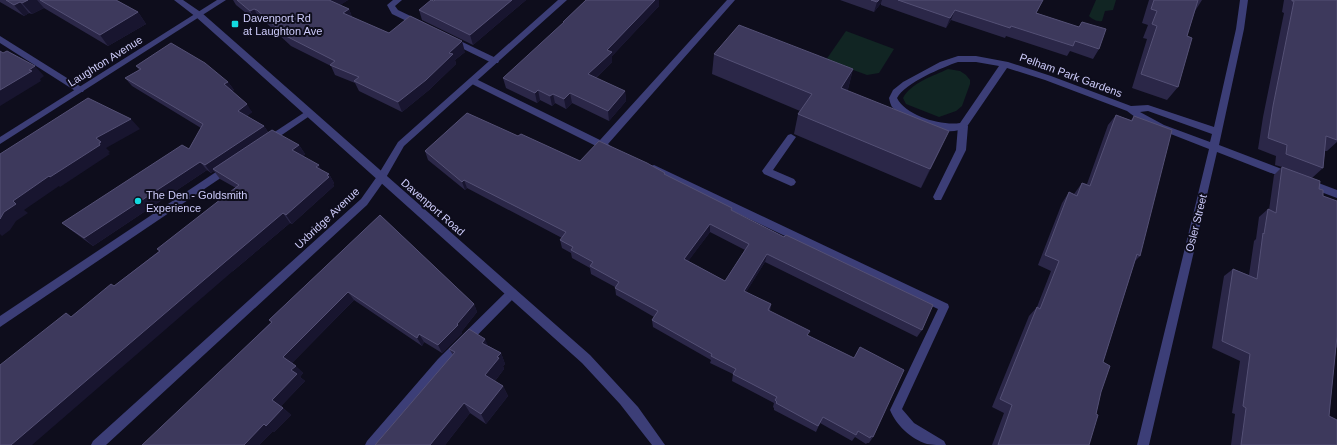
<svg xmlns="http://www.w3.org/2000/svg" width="1337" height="445" viewBox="0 0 1337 445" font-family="Helvetica,sans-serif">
  <rect width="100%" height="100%" fill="#0e0d1c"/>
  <g fill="#112523">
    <path d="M1096,0H1116L1113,10L1105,11L1102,21C1097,22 1092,19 1089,16Z"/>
    <path d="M846,31L894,49L879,73L867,75L826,60Z"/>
    <path d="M948,69L960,71L966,75L970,80V84L962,106L956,111L939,117L906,104L903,98C911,83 933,76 948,69Z"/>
  </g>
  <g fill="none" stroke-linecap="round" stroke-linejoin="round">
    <g fill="#3c3e77" fill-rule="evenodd">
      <path d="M393,0H402L395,6L398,10L423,22V26H417L392,14L387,5Z"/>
      <path d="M727,0H735L608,144L613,148L611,150L608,151L598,147L470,83L469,81L470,79H476L600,140Z"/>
      <path d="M0,36L83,88L84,90L83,92H77L0,43Z"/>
      <path d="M452,37L498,59L499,61L498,63H492L449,42V38Z"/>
      <path d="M308,110L312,113L311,115L270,143H264L262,141L264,139Z"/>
      <path d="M963,123L968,126L966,150L941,200H935L933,197L956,150L958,126Z"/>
      <path d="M791,134L796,137L773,170L794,179L796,182L794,185L791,186L764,174L762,171L788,135Z"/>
      <path d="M228,164L233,168L231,171L0,327V316Z"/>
      <path d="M654,165L948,304L949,307L902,409L914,423L944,441L946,445C940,445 932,445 927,444C911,439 896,425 890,410L938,309L651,172L649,169L651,166Z"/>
      <path d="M512,288L516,290L517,293L516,296L446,367L379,445H365L367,441L438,359L508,290Z"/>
    </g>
    <g fill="#3c3e77" fill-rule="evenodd">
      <path d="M217,0H226L0,144V137Z"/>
      <path d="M558,0H567L404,146L384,181L367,205L106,445H91L93,441L361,199L378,175L398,142Z"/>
      <path d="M1240,0H1248L1244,29L1219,145L1292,173L1294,176L1292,179L1289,180L1217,152L1149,445H1137L1209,149L1158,129L1139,120L1127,111L1045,80L1007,68L966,128C960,130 953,132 947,131C934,130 904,119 894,109C891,107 890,102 889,98L893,90L903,82L940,62L958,56H976L1008,62L1051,76L1131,106L1148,105L1214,127L1236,29ZM958,62H976L999,66L960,123C942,126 906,116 897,98C905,83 943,67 958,62ZM1148,111L1212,134L1210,142L1164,125L1140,112Z"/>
      <path d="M1308,179L1337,190V198L1305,186L1303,183L1305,180Z"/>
    </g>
    <path fill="#3c3e77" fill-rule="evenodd" d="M174,0H183L202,13L590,355L638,407L665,445H652L620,404L582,363L196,17Z"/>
  </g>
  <g fill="#2b2748" fill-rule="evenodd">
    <path d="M0,0H116L138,12L146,24L108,46L44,8L32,14L29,13L24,16L0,2Z"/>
    <path d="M233,0H348L340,5L349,9L352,17L389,33L465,52L455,60L456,64L429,90L402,112L359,91L355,83L335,75L331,66L291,46L263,20L260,19L256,21L236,5Z"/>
    <path d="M526,0L473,45L422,20L419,10L434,1Z"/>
    <path d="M586,0H659V6L612,56V62L596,78L625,91L626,101L609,121L572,103L566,109L555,103L552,106L540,100L537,103L506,88L503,78L563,24V22Z"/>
    <path d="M840,0H1043L1036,13L1079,27L1082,22L1099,49L1093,59L1070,51L1067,56L1006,36L1005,38L951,20L946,28L881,5V3L874,12Z"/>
    <path d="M1149,0H1202L1195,11L1187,36L1178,87L1167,100L1132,88L1147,39L1143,38L1148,25L1142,23Z"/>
    <path d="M1284,0H1337V142L1327,151H1325L1323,168L1312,178L1319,189L1323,196L1337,201V348L1336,347L1329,416L1337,445H1231L1235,414L1232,413L1240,361L1212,348L1224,276L1233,269L1249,275L1254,241L1256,239L1259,217L1268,209L1269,210L1274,175L1282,167L1275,165L1276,156L1258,149L1263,117L1284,13L1282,12Z"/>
    <path d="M714,54L853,69L848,89L847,91L940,150L921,188L794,134L798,114L800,111L712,74Z"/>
    <path d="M136,66L228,82L234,90L232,91L252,112L247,116L264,126L268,132L299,145L305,154L303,156L321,170L329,174L334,183L333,184L334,186L292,224L290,223L233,271L72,317L114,286L159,251L157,249L236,188L220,179L214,171L211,173L207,170L93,246L71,230L62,223L189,149L201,128L132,86L125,78L139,70Z"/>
    <path d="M1116,115L1131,120L1134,116L1140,256L1135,261L1103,362L1101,392L1089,445H992L1004,413L992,407L1029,316L1037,307L1051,271L1038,265L1062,203L1069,192L1074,194L1082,183L1087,184L1108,125Z"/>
    <path d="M518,136L580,161L665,175L732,211L922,330L917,337L765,262L746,292L771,304L770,311L808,336L873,437L869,443H867L866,444L855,437L852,441L820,423L816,432L774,410V408L773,407L774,403L732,381L733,374L710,363L711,360L653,327L652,320L654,317L616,295L615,287L591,274L590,268L572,258L571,253L562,248L560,240L562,238L467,188L465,190L428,160L425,151ZM710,232L745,250L725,281L688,261Z"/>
    <path d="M380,215L474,304L477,312L462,331V333L442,353L424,342L422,346L354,300L292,363L303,373L300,377L305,381L281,406L291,415L274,432L273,431L259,445L232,360L271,322L269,320Z"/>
    <path d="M489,346L501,353L505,364L503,366L504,369L495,381L503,386L508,396L486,424L470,413L445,445H375L453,355L449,349Z"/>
  </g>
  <g fill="#18152f">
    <path d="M28,0H37L44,8L32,14L22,3Z"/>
    <path d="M329,0H348L333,10Z"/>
    <path d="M512,0H526L473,45L470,35Z"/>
    <path d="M655,0H659V6L612,56V62L589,84L588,74L607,50Z"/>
    <path d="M879,0H882L881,3L874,12L877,2Z"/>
    <path d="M20,2L29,13L24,16L14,5Z"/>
    <path d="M254,9L260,19L256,21L250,11Z"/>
    <path d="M349,9L353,20L343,13Z"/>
    <path d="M955,10L951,20L946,28L950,18Z"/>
    <path d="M138,12L146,24L108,46L100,35Z"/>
    <path d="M462,41L465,52L455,60L456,64L429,90L402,112L398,102L449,53Z"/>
    <path d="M35,66L44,76L40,79L41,81L0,106V90Z"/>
    <path d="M853,69L848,89L835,108L841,88Z"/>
    <path d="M228,82L234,90L230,93L224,84Z"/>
    <path d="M538,90L540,100L537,103L535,93Z"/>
    <path d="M625,91L626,101L609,121L608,111Z"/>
    <path d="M570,93L572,103L566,109L564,99Z"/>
    <path d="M553,94L555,103L552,106L550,96Z"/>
    <path d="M247,104L252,112L243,119L238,111Z"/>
    <path d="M131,119L140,129L106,148L110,152L108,153L110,154L60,187L59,186L24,210L28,213L16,221L10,230L2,236L0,234V219L4,212L13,201L96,138Z"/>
    <path d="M264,126L269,134L213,169L214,171L211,173L205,165Z"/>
    <path d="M949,131L940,150L921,188L930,169Z"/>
    <path d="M299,145L305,154L298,160L292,150Z"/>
    <path d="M200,162L207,170L93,246L84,238Z"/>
    <path d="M319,165L324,175L316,167Z"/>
    <path d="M329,174L334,183L333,184L334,186L292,224L286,215Z"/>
    <path d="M464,180L467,188L465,190L462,182Z"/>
    <path d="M283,213L290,223L233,271L32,445H11L225,262Z"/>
    <path d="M710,224V232L684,267V259Z"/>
    <path d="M767,254L765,262L742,299L744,291Z"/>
    <path d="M348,292L354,300L290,365L283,357Z"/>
    <path d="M474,304L477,312L462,331V333L442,353L438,345Z"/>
    <path d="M419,334L424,342L422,346L417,338Z"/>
    <path d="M485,339L490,350L482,343Z"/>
    <path d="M501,353L505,364L503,366L504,369L491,386L485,375L497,357Z"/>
    <path d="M296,366L303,373L300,377L305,381L280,407L272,400L291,370Z"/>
    <path d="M503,386L508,396L486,424L481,414Z"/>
    <path d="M464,403L470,413L445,445H430Z"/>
    <path d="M283,408L291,415L274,432L266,426Z"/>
    <path d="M264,424L273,431L259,445H244Z"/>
  </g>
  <g fill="#3d395c" stroke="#545075" fill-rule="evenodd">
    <path d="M6,0H28L22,3L20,2L14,5Z"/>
    <path d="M40,0H116L138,12L100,35Z"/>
    <path d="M237,0H329L349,9L343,13L389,33L410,16L462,41L449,53L453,54L426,80L398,102L354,81L359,77L330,65L335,61L286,36L257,10L254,9L250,11Z"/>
    <path d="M431,0L434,1L435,0H512L470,35L419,10Z"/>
    <path d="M586,0H655L607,50L612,52L588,74L625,91L608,111L570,93L564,99L553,94L550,96L538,90L535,93L503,78L564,22H563Z"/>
    <path d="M871,0H879L877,2Z"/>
    <path d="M898,0H1043L1036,13L1079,27L1082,22L1106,29L1099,49L1075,41L1073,46L1011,26L1010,28L955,10L950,18Z"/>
    <path d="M1154,0H1198L1187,36L1192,38L1178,87L1141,74L1157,26L1152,24L1157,11L1151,9Z"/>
    <path d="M1292,0H1337V140L1326,136L1323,168L1286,154L1287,145L1268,138L1273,106L1294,1H1292Z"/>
    <path d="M739,25L853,69L841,88L949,131L930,169L798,114L812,94L714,54Z"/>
    <path d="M171,43L205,63L228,82L224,84L247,104L238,111L264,126L205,165L200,162L84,238L62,223L182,145L189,149L203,124L125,78L141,69L136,66Z"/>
    <path d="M0,51L3,53L7,51L35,66L29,70L32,71L0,90Z"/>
    <path d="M88,98L131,119L96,138L101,142L99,143L100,145L50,177L49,176L13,201L16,204L4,212L0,219V154Z"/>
    <path d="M467,113L518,136L521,134L580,161L599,141L647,163L665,173L664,174L732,208L731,210L784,237L786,235L933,305L922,330L767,254L744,291L771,304L768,310L810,331L807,335L854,358L860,347L904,370L873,437L871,436L870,438L858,431L856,435L823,417L818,426L776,403L777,402L775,400L777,397L733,374L736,369L711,356L712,354L652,320L658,311L615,288L619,282L590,266L593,262L571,250L573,247L560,240L566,232L464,180L462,182L425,151ZM710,224L749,244L725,281L684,259Z"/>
    <path d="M1116,115L1132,121L1134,116L1172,130L1140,256L1137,254L1103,362L1110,366L1101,392L1096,414L1098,415L1089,445H998L1012,405L1000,399L1037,307L1040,309L1059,261L1045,255L1069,192L1077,196L1082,183L1090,186Z"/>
    <path d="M272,130L299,145L292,150L319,165L316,167L329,174L327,175L329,177L286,215L283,213L225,262L11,445H0V365L66,313L71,317L111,284L114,286L160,251L157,249L239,185L213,169Z"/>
    <path d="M1282,167L1320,181L1319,189L1323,190V196L1337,201V336L1329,416L1337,420V445H1241L1246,408L1243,406L1250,354L1222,341L1233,269L1257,279L1263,233L1264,234L1268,209L1276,213Z"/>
    <path d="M380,215L474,304L457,324L458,325L438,345L419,334L417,338L348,292L283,357L296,366L291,370L297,374L272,400L283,408L266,426L264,424L244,445H142L272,322L269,320Z"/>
    <path d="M469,329L485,339L482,343L501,353L497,357L499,358L485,375L503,386L481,414L464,403L430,445H375L455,352L449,349Z"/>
  </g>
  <g fill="#13dae0" stroke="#0e0d1c" stroke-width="1.5">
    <rect x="231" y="20" width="8" height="8" rx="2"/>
    <circle cx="138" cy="201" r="4"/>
  </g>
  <g text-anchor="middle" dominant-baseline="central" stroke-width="4" stroke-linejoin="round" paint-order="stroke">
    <g font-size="11" fill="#ceccfb" stroke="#0e0d1c" text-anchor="start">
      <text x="243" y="18">Davenport Rd<tspan x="243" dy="13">at Laughton Ave</tspan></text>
      <text x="146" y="195">The Den - Goldsmith<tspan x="146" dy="13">Experience</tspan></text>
    </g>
    <g font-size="11" fill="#ceccfb" stroke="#0e0d1c">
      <text transform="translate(105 61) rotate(-32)">Laughton Avenue</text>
      <text transform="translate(1071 75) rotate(20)">Pelham Park Gardens</text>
      <text transform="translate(433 207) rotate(41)">Davenport Road</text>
      <text transform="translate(327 218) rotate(-43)">Uxbridge Avenue</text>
      <text transform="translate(1196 223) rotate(-76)">Osler Street</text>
    </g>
  </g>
</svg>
